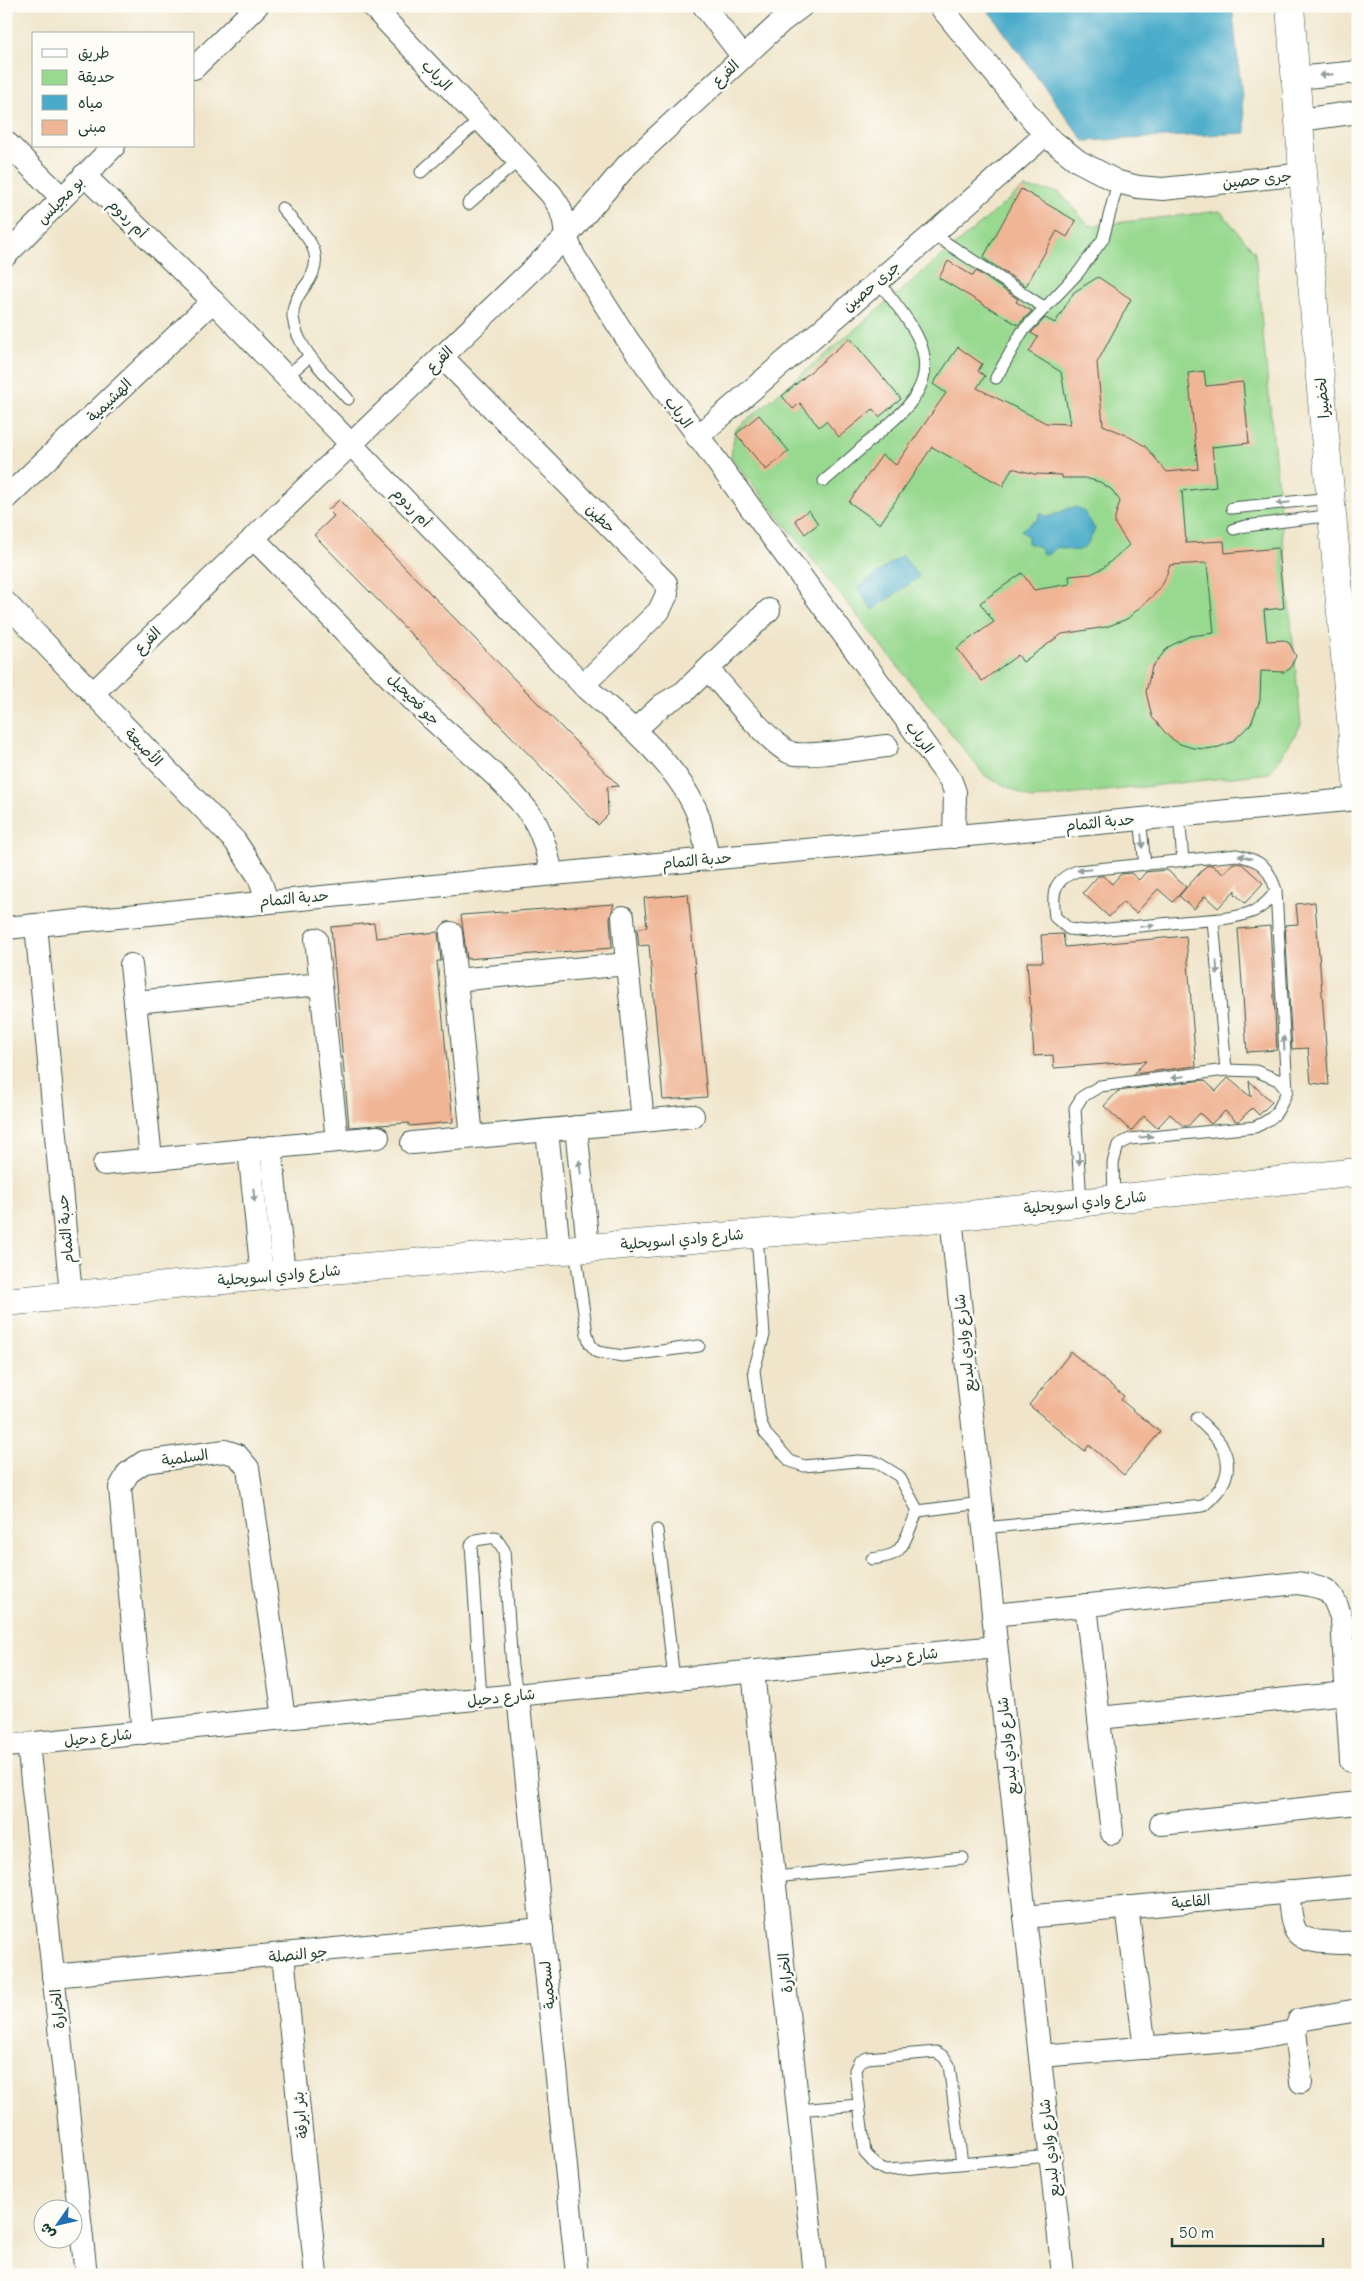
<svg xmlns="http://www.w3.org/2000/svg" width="1364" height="2281" viewBox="0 0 1364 2281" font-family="Delius,'Playpen Sans Arabic',sans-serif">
  <rect width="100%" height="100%" fill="#fdfcf7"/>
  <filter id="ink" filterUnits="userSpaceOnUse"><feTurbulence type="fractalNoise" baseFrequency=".02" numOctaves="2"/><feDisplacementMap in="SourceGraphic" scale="10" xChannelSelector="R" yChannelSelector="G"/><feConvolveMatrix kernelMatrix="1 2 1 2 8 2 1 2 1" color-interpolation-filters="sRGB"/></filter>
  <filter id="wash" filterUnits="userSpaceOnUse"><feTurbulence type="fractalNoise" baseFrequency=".0096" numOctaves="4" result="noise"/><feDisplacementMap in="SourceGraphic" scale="20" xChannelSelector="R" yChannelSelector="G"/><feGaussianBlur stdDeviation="1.12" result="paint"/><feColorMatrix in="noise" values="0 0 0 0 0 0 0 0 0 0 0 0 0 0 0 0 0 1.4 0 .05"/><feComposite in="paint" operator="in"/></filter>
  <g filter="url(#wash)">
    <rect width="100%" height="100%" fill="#f0e5ca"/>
    <path fill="#98d990" stroke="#5c8b62" d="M1023,188L1059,192L1089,226L1220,211L1255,252L1301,725L1270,773L1032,799L985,776L731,457L735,430Z"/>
    <g fill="#4aabc9" stroke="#34747e">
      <path d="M985,6H1232L1246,133L1084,141Z"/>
      <path d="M1077,507L1084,511L1095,529C1085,553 1081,553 1057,547L1049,554H1043L1039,547L1028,543V537L1021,530L1038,519L1040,513L1048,517L1070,508Z"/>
      <path d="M902,555L919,577L873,610L857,588Z"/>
    </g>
    <g id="blocks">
      <g fill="#f0b595">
        <path d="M1021,189L1076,221L1067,237L1057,231L1026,286L983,258Z"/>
        <path d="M948,261L973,276L976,271L1018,299L1016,302L1032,311L1018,325L939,278Z"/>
        <path d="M1098,277L1131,299L1097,363L1103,425L1126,435L1145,446L1167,472L1198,469L1188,373L1204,371L1206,386L1243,382L1249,443L1212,447L1216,487L1182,491L1186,543L1224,541L1225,553L1278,548L1284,608L1264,610L1267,641L1284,640L1290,644L1296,656L1290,669L1284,672L1261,671L1260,700L1251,724L1232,742L1219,747L1206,749L1193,748L1180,744L1169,737L1152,717L1146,692L1152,667L1168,647L1190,636L1214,633L1207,563L1170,565L1164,582L1157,592L1127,619L1106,627L1062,634L1023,662L1018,655L982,681L957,648L994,622L980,603L1022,573L1034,590L1070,584L1069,576L1091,574L1103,568L1129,545L1115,524V517L1120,501L1112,490L1100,482L1085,478H1062V475L1034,474L1012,468L1003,486L932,447L880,524L849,502L882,455L896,465L946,393L933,384L958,347L982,364L978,371L985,376L977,388L1046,423L1070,424L1061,372L1029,352L1038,337L1031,333L1045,318L1055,323L1074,292Z"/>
        <path d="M850,338L901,399L879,417L873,409L839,437L826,421L819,427L800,403L793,409L782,396Z"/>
        <path d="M759,415L789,451L766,470L736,434Z"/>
        <path d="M339,500L619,786L607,787L608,815L598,825L314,535L334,516L328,510Z"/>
        <path d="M809,510L818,524L805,534L795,520Z"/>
        <path d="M1233,863L1242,864L1263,883L1245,903L1235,894V890L1218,908L1205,896L1194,909L1179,896L1206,866L1212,865L1223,874Z"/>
        <path d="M1167,870L1186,887L1173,902L1158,889L1136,913L1123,902L1109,917L1083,893L1098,876H1103L1112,884L1121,874L1131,873L1139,880L1146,872Z"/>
        <path d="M688,894L707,1097L663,1100L649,945L639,946L637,928L647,927L644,898Z"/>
        <path d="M1315,902L1329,1085L1311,1083L1308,1048L1292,1049L1285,925L1298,924L1296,904Z"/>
        <path d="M614,904L610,918L612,948L467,959L461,915Z"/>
        <path d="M374,923L376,938L438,932L441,961H437L453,1122L409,1126V1123L349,1127L331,927Z"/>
        <path d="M1270,926L1277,1050L1247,1052L1238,929Z"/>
        <path d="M1063,934L1065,947L1186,936L1196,1066L1133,1074L1146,1061L1054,1068L1053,1055L1034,1056L1027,962H1043L1041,935Z"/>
        <path d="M1228,1078L1251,1097L1249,1081L1272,1102L1259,1115L1252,1108L1239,1121H1236L1225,1111L1211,1124L1200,1113L1188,1126H1183L1170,1114L1157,1128L1144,1116L1131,1131L1104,1106L1118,1091L1204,1080L1216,1091Z"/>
        <path d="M1071,1352L1124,1396L1121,1400L1160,1432L1124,1475L1089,1445L1085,1451L1029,1405Z"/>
      </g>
    </g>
  </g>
  <g filter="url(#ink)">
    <use href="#blocks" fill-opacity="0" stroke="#3e564a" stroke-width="1"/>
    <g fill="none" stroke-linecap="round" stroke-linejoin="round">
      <defs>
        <g id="service">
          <path d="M421,172L480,120"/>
          <path d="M468,204L519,160"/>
          <path d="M282,208C305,236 332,254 303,289C297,297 292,306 293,317C296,349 328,376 348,399"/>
          <path d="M933,234L1045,308"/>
          <path d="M286,377L310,356"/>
          <path d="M996,378L1022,332L1078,273L1103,239L1118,182"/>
          <path d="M824,481C841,467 857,452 873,438C905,411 941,383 917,336C907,316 891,298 877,280"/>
          <path d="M1232,508L1331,498"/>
          <path d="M1234,529L1246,526L1333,515"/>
          <path d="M1179,814L1183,861"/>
          <path d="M1140,818L1145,865"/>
          <path d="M1213,920L1226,1070"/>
          <path d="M1114,1198L1113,1163L1118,1145L1130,1139L1255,1127C1277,1117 1278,1112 1287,1091L1276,890C1268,866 1262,861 1237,855L1077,871C1052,880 1052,894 1055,917L1069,929L1087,931C1119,928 1150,925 1182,922C1206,920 1233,920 1254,911C1264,906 1271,899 1276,890"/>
          <path d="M1081,1202L1075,1108L1082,1097L1100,1086L1226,1070L1256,1071L1278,1080L1287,1091"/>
          <path d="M757,1234L764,1335L754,1370L760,1419L765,1433L790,1461L804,1466L858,1461L876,1462L899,1476L918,1511C911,1522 906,1546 895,1553C890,1556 879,1558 872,1559"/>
          <path d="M575,1249L587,1334L590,1344L597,1352L623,1356L699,1346"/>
          <path d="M918,1511L981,1503"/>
          <path d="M984,1528L1203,1506C1221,1491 1235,1473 1223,1448C1219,1438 1205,1427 1197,1418"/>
          <path d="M657,1530L674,1679"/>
          <path d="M481,1699L471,1545L476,1540L495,1537L504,1550L512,1667L518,1695"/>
          <path d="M775,1877L963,1858"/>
          <path d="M798,2110L859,2105"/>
          <path d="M962,2164L949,2065L944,2057L936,2052L867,2058L859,2062L855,2070L865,2153L876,2165L885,2170L903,2169L1050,2156"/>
        </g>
        <g id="minor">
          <path d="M372,6L551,194L560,208L564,221L566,237L574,256L627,339L951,781L955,792L954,837"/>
          <path d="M704,6L743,57"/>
          <path d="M940,6L1045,135L1078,161L1118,182L1138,187L1163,189L1304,174"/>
          <path d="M194,68L257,6"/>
          <path d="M1296,78L1358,72"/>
          <path d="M1300,120L1358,112"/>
          <path d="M6,142L62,198"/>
          <path d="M84,175L213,301L583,685C622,719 675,762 696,810C702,825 705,842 708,859"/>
          <path d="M6,255L114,146"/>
          <path d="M441,356L666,583L667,594L659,611L583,685"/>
          <path d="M697,437L933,234L1045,135"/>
          <path d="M6,498L213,301"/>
          <path d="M253,538C312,597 369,658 429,716C463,748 502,777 530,814C543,832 547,853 552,874"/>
          <path d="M6,603L235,841L259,877L267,901"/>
          <path d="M708,669C724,687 771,746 791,753C807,758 867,748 887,746"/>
          <path d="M93,693L566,237L628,164L781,22L802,6"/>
          <path d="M635,730L662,705L684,692L769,610"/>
          <path d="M623,917L627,964"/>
          <path d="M36,925L71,1294"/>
          <path d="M6,928L708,859L1358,799"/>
          <path d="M451,933L456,980"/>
          <path d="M316,939L321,984"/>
          <path d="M131,965L135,1002"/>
          <path d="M643,1121L693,1116"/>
          <path d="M576,1127L588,1247"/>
          <path d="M547,1130L559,1250"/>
          <path d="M337,1141L378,1137"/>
          <path d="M412,1143L643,1121L627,964L456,980L472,1137"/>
          <path d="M271,1147L284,1274"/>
          <path d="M249,1149L262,1276"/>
          <path d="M104,1164L337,1141L321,984L135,1002L151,1159"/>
          <path d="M951,1217L1063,2275"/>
          <path d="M1086,1605L1112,1833"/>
          <path d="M993,1615L1297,1583C1330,1588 1331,1588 1342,1620L1351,1761"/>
          <path d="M753,1671L815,2275"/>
          <path d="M518,1695L577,2275"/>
          <path d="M1099,1718L1347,1693"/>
          <path d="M143,1733L120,1488L128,1473L144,1462L225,1451L237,1455L248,1468L284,1718"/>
          <path d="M28,1744L86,2275"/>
          <path d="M6,1746L996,1647"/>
          <path d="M1161,1824L1358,1803"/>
          <path d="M1288,1892C1290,1904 1290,1916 1294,1927C1300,1947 1341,1942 1358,1943"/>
          <path d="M1127,1907L1145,2048"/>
          <path d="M1025,1917L1358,1886"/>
          <path d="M283,1955L316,2275"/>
          <path d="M53,1976L542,1929"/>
          <path d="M1040,2056L1254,2039L1295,2031"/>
          <path d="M1301,2082L1295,2031L1299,2020L1358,2010"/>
        </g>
        <g id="tertiary">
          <path d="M1290,6C1310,268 1332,529 1358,790"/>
          <path d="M6,1302L284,1274L951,1217L1358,1172"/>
        </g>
      </defs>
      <use href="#service" stroke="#3e564a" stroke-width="13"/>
      <use href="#minor" stroke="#3e564a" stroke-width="24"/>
      <use href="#tertiary" stroke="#3e564a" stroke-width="29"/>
      <use href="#service" stroke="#fff" stroke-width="11"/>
      <use href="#minor" stroke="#fff" stroke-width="22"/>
      <use href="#tertiary" stroke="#fff" stroke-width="28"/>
    </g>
    <defs><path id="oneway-solid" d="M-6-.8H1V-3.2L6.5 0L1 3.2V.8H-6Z" transform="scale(1.25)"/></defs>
    <g fill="#8f9e9a">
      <use href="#oneway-solid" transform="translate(1326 75) rotate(175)"/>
      <use href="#oneway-solid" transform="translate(1283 503) rotate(174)"/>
      <use href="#oneway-solid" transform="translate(1142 841) rotate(84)"/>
      <use href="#oneway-solid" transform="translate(1245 857) rotate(-166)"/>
      <use href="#oneway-solid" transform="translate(1084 870) rotate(174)"/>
      <use href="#oneway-solid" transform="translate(1147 926) rotate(-5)"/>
      <use href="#oneway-solid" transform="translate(1217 968) rotate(85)"/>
      <use href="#oneway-solid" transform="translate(1284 1043) rotate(-93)"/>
      <use href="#oneway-solid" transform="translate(1178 1077) rotate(173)"/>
      <use href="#oneway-solid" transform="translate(1146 1137) rotate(-6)"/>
      <use href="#oneway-solid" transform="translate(1079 1158) rotate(87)"/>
      <use href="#oneway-solid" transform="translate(580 1167) rotate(-96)"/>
      <use href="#oneway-solid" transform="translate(254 1195) rotate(84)"/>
    </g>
  </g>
  <g text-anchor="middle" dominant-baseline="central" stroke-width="5" stroke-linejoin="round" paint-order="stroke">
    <g font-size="15" fill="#1f3d34" stroke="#fdfcf7">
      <text transform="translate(725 73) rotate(-43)">الفرع</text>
      <text transform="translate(437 75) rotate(46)">الرباب</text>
      <text transform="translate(1257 179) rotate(-6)">جرى حصين</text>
      <text transform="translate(60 200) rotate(-46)">بو مجيلس</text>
      <text transform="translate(128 218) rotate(45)">أم ردوم</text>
      <text transform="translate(871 286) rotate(-40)">جرى حصين</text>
      <text transform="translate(439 359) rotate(-44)">الفرع</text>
      <text transform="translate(1322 398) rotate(-95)">لخضيرا</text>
      <text transform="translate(109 400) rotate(-44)">الهشيمية</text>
      <text transform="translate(679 412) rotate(54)">الرباب</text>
      <text transform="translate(412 507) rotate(46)">أم ردوم</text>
      <text transform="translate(601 518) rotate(45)">حطين</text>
      <text transform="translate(147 640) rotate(-44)">الفرع</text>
      <text transform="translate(414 699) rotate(45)">جو فحيحيل</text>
      <text transform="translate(920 737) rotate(53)">الرباب</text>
      <text transform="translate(144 747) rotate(46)">الأصبعة</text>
      <text transform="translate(1100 822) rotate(-6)">حدبة الثمام</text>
      <text transform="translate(697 860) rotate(-5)">حدبة الثمام</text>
      <text transform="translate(294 898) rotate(-5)">حدبة الثمام</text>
      <text transform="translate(1085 1202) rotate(-6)">شارع وادي اسويحلية</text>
      <text transform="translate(65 1229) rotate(-95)">حدبة الثمام</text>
      <text transform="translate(682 1239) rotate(-5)">شارع وادي اسويحلية</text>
      <text transform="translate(279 1275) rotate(-5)">شارع وادي اسويحلية</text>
      <text transform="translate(964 1343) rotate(-96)">شارع وادي لبديع</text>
      <text transform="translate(185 1457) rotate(-8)">السلمية</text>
      <text transform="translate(904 1656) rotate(-6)">شارع دحيل</text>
      <text transform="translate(501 1697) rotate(-6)">شارع دحيل</text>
      <text transform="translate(98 1737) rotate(-6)">شارع دحيل</text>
      <text transform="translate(1007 1746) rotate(-96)">شارع وادي لبديع</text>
      <text transform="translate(1191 1901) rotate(-5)">القاعية</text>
      <text transform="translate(298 1954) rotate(-6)">جو النصلة</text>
      <text transform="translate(785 1973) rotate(-96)">الخرارة</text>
      <text transform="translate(547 1985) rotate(-96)">لسحمية</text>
      <text transform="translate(57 2009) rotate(-96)">الخرارة</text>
      <text transform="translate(300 2115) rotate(-96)">بئر ابرقة</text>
      <text transform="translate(1049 2148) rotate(-96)">شارع وادي لبديع</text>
    </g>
  </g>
  <rect width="1364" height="2281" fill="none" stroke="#fdfcf7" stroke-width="25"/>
  <rect x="32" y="32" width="162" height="115" fill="#fdfcf7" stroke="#a4b0a9"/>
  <rect x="42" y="49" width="25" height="8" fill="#ffffff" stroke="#a4b0a9"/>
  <text x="78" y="58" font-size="15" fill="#1f3d34">طريق</text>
  <rect x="42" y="70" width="25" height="15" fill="#98d990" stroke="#a4b0a9"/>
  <text x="78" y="82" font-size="15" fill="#1f3d34">حديقة</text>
  <rect x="42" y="95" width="25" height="15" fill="#4aabc9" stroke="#a4b0a9"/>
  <text x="78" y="108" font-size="15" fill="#1f3d34">مياه</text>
  <rect x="42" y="120" width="25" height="15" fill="#f0b595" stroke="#a4b0a9"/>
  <text x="78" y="132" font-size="15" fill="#1f3d34">مبنى</text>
  <g transform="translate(58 2224) rotate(236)"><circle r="24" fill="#fdfcf7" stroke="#a4b0a9"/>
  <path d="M0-4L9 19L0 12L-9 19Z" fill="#1f6fb2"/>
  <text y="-8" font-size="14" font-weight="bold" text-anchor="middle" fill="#1f3d34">ش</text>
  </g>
  <path d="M1172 2238v8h151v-8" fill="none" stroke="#1f3d34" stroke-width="2.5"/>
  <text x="1179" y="2238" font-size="15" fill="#1f3d34" stroke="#fdfcf7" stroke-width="4" paint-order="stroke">50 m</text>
</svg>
